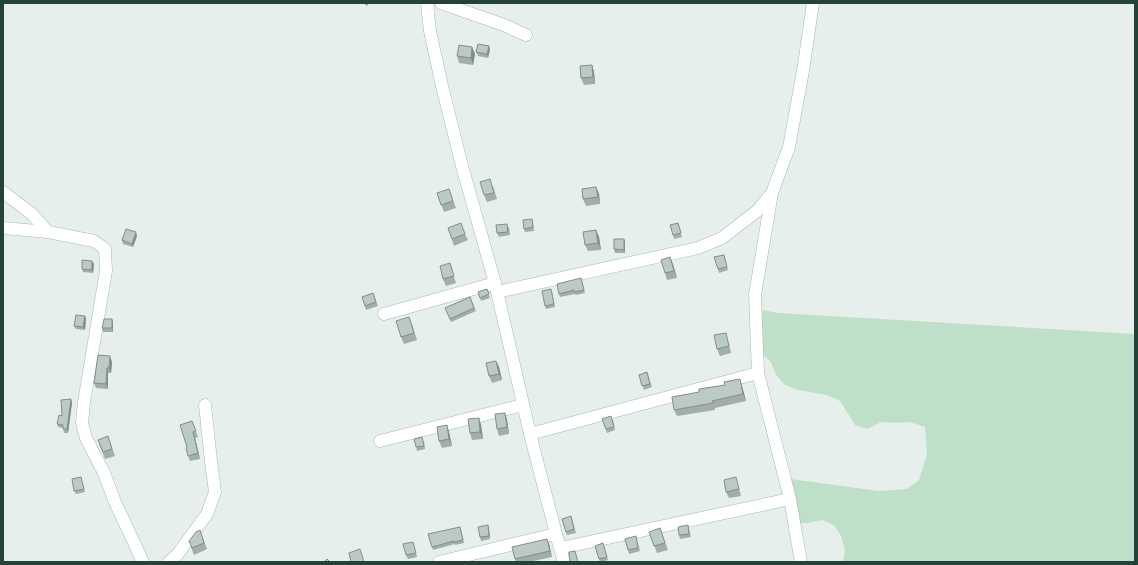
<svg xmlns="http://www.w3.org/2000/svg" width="1138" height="565" viewBox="0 0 1138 565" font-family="Commissioner,sans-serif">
  <rect width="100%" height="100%" fill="#e6efeb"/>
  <path fill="#bfe0c8" d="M763,310L778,313L1135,334V562H843L845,550L841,536L834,525L822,520L808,523H794L781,492L784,478L878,491L907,489L919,480L927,455L925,427L911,422L896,423L881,422L868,429L855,425L840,401L827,395L798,390L785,385L776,375L771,362L761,353L760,325Z"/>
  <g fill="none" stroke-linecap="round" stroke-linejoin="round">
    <defs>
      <g id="minor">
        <path d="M427,3L430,31L442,86L462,166L495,283L530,434L556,534L564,562"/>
        <path d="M441,3L504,25L526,35"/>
        <path d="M3,192L32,214L48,232"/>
        <path d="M3,228L48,232L94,241L105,249L106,271L84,402L82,423L86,438L104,473L115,502L143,562"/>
        <path d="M497,292L698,248L722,238L757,211L771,194"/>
        <path d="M384,314L495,283"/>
        <path d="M530,434L758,373"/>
        <path d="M380,441L523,405"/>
        <path d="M561,548L790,499"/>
        <path d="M169,562L177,555L207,514L215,492L211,461L205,405"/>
        <path d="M439,562L556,534"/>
        <path d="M801,562L790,499L758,373L755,295L772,193L789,147L803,71L813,3"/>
      </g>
    </defs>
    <use href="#minor" stroke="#a8b8b2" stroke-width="13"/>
    <use href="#minor" stroke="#fff" stroke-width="12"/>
  </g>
  <g fill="#a1aea9">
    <path d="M472,47L475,54L473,65L459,63L457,56Z"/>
    <path d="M490,49L488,58L478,56L476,52Z"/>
    <path d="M592,65L594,72L595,84L584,85L581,78Z"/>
    <path d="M493,186L497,199L487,202L484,195Z"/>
    <path d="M596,187L599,194L600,204L586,206L583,199Z"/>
    <path d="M449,189L456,208L444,212L437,193Z"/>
    <path d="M533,222L534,231L525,232L524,229Z"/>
    <path d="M678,223L682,237L674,239L673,235Z"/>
    <path d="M509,227L510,235L499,237L497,233Z"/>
    <path d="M448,228L465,234L468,240L454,246Z"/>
    <path d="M596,230L599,237L601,250L588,251L585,245Z"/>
    <path d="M137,236L133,247L123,244L122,240Z"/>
    <path d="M624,239L625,242V253H615L614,249Z"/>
    <path d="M724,255L728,270L719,273L718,269Z"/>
    <path d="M670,257L677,278L667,280L665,273Z"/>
    <path d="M92,261L94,264L93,273L83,272L82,269Z"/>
    <path d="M452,270L456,283L446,286L443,279Z"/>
    <path d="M581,278L585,293L576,295L575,294L560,297L559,294Z"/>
    <path d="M487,289L490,298L481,301L478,292Z"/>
    <path d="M552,292L555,307L546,309L545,306Z"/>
    <path d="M373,293L378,306L366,310L362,297Z"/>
    <path d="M470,297L476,311L451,322L445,308Z"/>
    <path d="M85,316L86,319L85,330L76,329L74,326Z"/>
    <path d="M112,319L113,323V332H103L102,328Z"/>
    <path d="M412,324L417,340L404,344L401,337Z"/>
    <path d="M728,340L731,353L720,356L717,349Z"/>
    <path d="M496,361L499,367L502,380L492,383L489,376Z"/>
    <path d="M112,362L111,373H108V389L96,388L94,383Z"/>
    <path d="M647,372L652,387L644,390L639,375Z"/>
    <path d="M740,379L742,386L746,401L715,408V410L677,416L674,410L699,392L725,385Z"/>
    <path d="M71,399L72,403L68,433H64L63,428L58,427L57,424L62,416Z"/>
    <path d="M505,413L507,420L509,434L499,436L497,429Z"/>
    <path d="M479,418L481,425L483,439L472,440L470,433Z"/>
    <path d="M602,419L613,420L615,430L607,433Z"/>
    <path d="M192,421L198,437L195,438L200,459L190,461L188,456L187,447Z"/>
    <path d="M447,425L449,432L452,446L442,448L439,441Z"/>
    <path d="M108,436L115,456L105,459L98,440Z"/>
    <path d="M424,441L425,449L417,451L416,447Z"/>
    <path d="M81,477L85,492L76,494L74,491Z"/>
    <path d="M738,484L741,496L729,498L726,492Z"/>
    <path d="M571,516L576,533L567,535L566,532Z"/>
    <path d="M488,525L489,529L490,539L481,541L480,537Z"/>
    <path d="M688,525L691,537L680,539L679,535Z"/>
    <path d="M660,528L668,550L657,553L649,532Z"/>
    <path d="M200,530L207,549L194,555L189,541Z"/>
    <path d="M461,530L464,543L455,545V544L433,550L428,534Z"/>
    <path d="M636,536L640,551L629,554L628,550Z"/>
    <path d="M413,542L417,557L408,559L406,555Z"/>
    <path d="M603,543L608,560L602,562H600L595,546Z"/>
    <path d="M549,544L552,557L529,562H516L515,559Z"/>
  </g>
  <g fill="#838d89">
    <path d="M365,3H370L366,6Z"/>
    <path d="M489,46L490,49L488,58L487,54Z"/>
    <path d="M472,47L475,54L473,65L471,58Z"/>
    <path d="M592,65L594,72L595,84L593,77Z"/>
    <path d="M596,187L599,194L600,204L598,197Z"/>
    <path d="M596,230L599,237L601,250L598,243Z"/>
    <path d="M136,232L137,236L133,247L132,244Z"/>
    <path d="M624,239L625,242V253L624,250Z"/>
    <path d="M670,257L673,264L677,278L674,271Z"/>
    <path d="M92,261L94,264L93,273L92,270Z"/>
    <path d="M85,316L86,319L85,330L83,327Z"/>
    <path d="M112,319L113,323V332L112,328Z"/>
    <path d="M110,356L112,362L111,373L109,368Z"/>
    <path d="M496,361L499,367L502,380L499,374Z"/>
    <path d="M107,368L108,373V389L106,384Z"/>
    <path d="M740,379L742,386L746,401L743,394Z"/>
    <path d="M71,399L72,403L68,433L67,429Z"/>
    <path d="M505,413L507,420L509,434L507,427Z"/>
    <path d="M479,418L481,425L483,439L480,432Z"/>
    <path d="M447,425L449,432L452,446L449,439Z"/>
    <path d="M193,432L195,438L200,459L198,453Z"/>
    <path d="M488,525L489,529L490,539L489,536Z"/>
    <path d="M547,539L549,544L552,557L550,551Z"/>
  </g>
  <g fill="#bbcac4" stroke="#838d89">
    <path d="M478,44L489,46L487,54L476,52Z"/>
    <path d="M459,45L472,47L471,58L457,56Z"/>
    <path d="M592,65L593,77L581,78L580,66Z"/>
    <path d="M490,179L494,193L484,195L480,182Z"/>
    <path d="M596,187L598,197L583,199L582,189Z"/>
    <path d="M449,189L453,201L441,205L437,193Z"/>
    <path d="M532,219L533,227L524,229L523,220Z"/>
    <path d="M461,223L465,234L452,239L448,228Z"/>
    <path d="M678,223L681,233L673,235L670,225Z"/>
    <path d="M507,224L508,232L497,233L496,225Z"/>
    <path d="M126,229L136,232L132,244L122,240Z"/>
    <path d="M596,230L598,243L585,245L583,232Z"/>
    <path d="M614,239H624V250L614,249Z"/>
    <path d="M724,255L727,267L718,269L714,257Z"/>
    <path d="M670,257L674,271L665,273L661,260Z"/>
    <path d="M82,260L92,261V270L82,269Z"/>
    <path d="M450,263L454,276L443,279L440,266Z"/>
    <path d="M581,278L584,290L574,292V290L559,294L557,284Z"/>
    <path d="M487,289L489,294L480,298L478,292Z"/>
    <path d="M551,289L554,304L545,306L542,291Z"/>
    <path d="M373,293L376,302L365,306L362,297Z"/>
    <path d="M470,297L474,308L450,319L445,308Z"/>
    <path d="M76,315L85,316L83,327L74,326Z"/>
    <path d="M409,317L414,333L401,337L396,321Z"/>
    <path d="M104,319H112V328H102Z"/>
    <path d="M726,333L729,346L717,349L714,335Z"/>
    <path d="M98,355L110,356L109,368H107L106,384L94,383Z"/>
    <path d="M496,361L499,374L489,376L486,363Z"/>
    <path d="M647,372L650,384L642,386L639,375Z"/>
    <path d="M740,379L743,394L712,401L713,403L674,410L672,397L699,392V389L725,385L724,382Z"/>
    <path d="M71,399L67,429H63V425L57,424L59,415L62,416L61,400Z"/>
    <path d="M505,413L507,427L497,429L495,414Z"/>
    <path d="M611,416L614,427L606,429L602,419Z"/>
    <path d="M479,418L480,432L470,433L468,419Z"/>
    <path d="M192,421L196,431L193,432L198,453L188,456L186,448L187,447L180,425Z"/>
    <path d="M447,425L449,439L439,441L437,427Z"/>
    <path d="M108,436L112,449L103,452L98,440Z"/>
    <path d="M422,437L424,446L416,447L414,439Z"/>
    <path d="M81,477L84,489L74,491L72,479Z"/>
    <path d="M736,477L739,489L726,492L724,480Z"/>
    <path d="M571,516L574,529L566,532L562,519Z"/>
    <path d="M488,525L489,536L480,537L478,527Z"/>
    <path d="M688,525L689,534L679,535L678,527Z"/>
    <path d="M460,527L463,540L454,542V541L432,547L428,534Z"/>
    <path d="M660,528L665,543L654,546L649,532Z"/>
    <path d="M200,530L204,543L192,548L189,541L196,532Z"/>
    <path d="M636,536L638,548L628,550L625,539Z"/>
    <path d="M547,539L550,551L515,559L512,547Z"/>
    <path d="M413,542L416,553L406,555L403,544Z"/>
    <path d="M603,543L607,557L599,559L595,546Z"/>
    <path d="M360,549L364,562H351L349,553Z"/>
    <path d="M575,551L578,562H570L569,552Z"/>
    <path d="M327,559L330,562H324Z"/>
  </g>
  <rect width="1138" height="565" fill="none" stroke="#24423a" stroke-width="8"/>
</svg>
